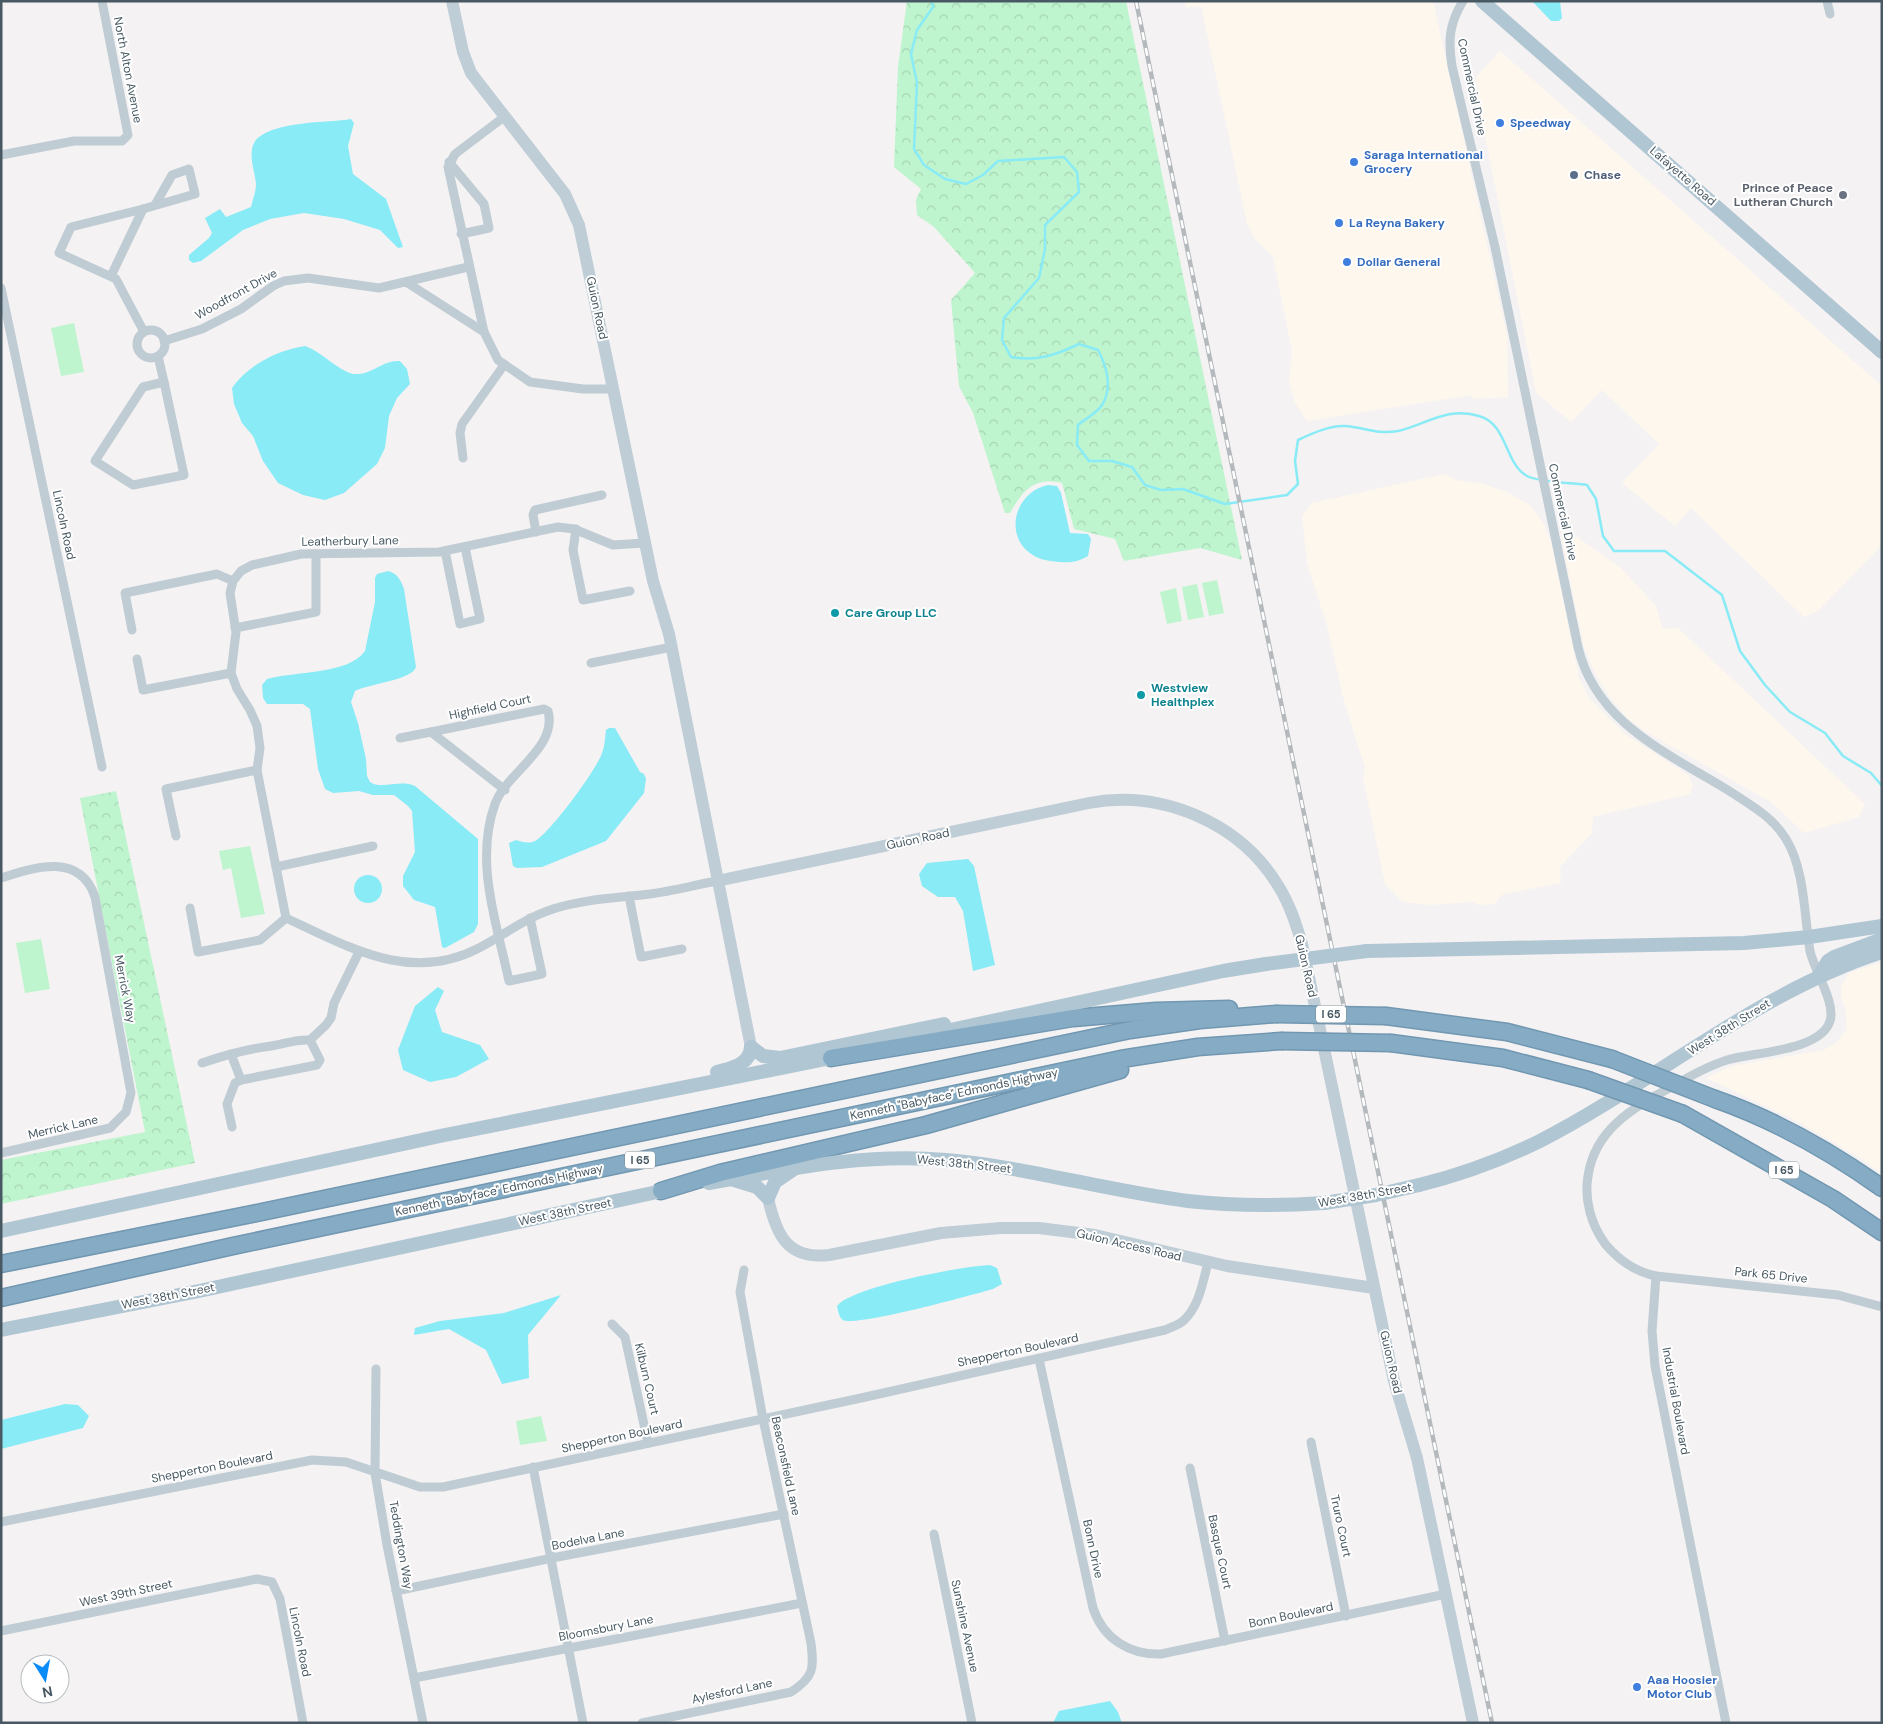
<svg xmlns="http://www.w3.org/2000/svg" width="1883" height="1724" viewBox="0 0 1883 1724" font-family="'DM Sans',sans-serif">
  <defs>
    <pattern id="forest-crowns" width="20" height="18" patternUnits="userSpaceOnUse" patternTransform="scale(1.25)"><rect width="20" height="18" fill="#bff5ce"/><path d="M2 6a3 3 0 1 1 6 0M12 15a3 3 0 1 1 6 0" fill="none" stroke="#a6d4b4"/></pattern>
  </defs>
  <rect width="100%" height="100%" fill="#f5f2f3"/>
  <g fill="#fef7ed">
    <path d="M1185,1H1433L1507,335L1508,397L1473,399L1472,395L1307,421L1295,403L1289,383L1292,351L1273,257L1254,238L1247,223L1201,6L1186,8Z"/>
    <path d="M1500,51L1882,386V545L1818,611L1804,617L1691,508L1675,526L1622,483L1659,444L1602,390L1571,422L1536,393L1481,115L1476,77Z"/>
    <path d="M1445,474L1456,480L1483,484L1507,492L1530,505L1543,522L1551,542L1579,678L1589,698L1625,734L1688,775L1693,785L1690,794L1593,817L1592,833L1560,867L1561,883L1503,894L1494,904L1480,905L1472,902L1430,905L1403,902L1385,884L1363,778L1365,768L1344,701L1327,626L1307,563L1302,516L1312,503Z"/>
    <path d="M1561,536L1577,537L1621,568L1656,606L1663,629L1678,628L1865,804L1859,817L1804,833L1771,802L1646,732L1627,718L1610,697L1596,675L1584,648Z"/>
    <path d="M1882,962V1173L1855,1155L1797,1121L1706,1078L1732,1066L1824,1050L1837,1042L1847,1029L1846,1013L1841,996V987L1849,973Z"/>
  </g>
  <g fill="url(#forest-crowns)">
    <path d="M907,1H1126L1242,560L1200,548L1124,561L1115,539L1074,529L1062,483C1034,477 1023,490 1010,513H1005L973,413L959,386L951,300L975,273L934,227L917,215L916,200L921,189L894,167L898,67Z"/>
    <path d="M116,791L195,1163L1,1204V1160L145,1132L80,798Z"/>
  </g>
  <g fill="#bff5ce">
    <path d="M74,323L84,372L61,376L51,328Z"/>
    <path d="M1217,580L1224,613L1209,616L1202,583Z"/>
    <path d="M1197,584L1204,617L1188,620L1182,587Z"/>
    <path d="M1176,588L1182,621L1167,624L1160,592Z"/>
    <path d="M250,846L265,914L241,918L231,868L223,870L219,851Z"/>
    <path d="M41,939L50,989L25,993L16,943Z"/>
    <path d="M541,1416L547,1441L520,1445L516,1421Z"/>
  </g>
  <g fill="#88ebf6">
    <path d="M1532,1H1560L1562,18L1559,21H1551Z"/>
    <path d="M351,119L354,123L348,146L353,174L386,199L403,247L398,248L380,230L344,219L304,213L270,219L243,230L201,261L193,263L189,260V255L209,238L212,233L205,218L220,209L226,217L251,207C253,199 256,191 256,184C255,173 250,160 252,149C256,120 330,123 351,119Z"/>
    <path d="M305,346C321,351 342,374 355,374C372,375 382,360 400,361L407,369L410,384L397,398L389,416L385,448L377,464L344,493L325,500L303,495L278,483L263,461L253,436L242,423L234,404L232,388C248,365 278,350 305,346Z"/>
    <path d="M1048,485L1057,486L1061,493L1070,533L1088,534L1091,539L1088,556C1078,562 1070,563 1059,562C1050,561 1040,560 1033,555C1003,537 1014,492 1048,485Z"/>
    <path d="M388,571C397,573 401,580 404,589L416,667C412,680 368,684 355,691L351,702L358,723L366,759L367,776L370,782C382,790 399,779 415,786L478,839V924L474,932L445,948L442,947L435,907L414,900L403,886V876L415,852L412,811L408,806L394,795H373L359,791L333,793L325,789L318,769L310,709L303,704H267L263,698L262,685L267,679C294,671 348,675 365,651L375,602V578L377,574Z"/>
    <path d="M609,728H615L640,772L644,774L646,779L644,793L606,841L542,867L517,868L513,866L509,843L516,840C523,842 528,844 535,841C550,833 597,769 602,753C605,746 605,737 606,730Z"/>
    <path d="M968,859L974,866L995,965L973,971L963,911L955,897H938L922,886L919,874L927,863Z"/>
    <circle cx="368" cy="889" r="14"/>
    <path d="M438,987L444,991L435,1010L442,1032L480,1045L489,1059L456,1077L430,1082L403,1070L398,1050L415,1006Z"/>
    <path d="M990,1265L997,1268L1002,1284L993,1289C972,1295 856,1327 843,1320C839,1318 838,1310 837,1306C851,1287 963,1266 990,1265Z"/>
    <path d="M561,1295L528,1335L529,1378L502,1384L486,1350L449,1329L414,1335L415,1328L440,1321L504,1313Z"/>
    <path d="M65,1404L78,1405L89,1416L83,1428L1,1449V1420Z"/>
    <path d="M1110,1701L1118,1712L1122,1723H1053L1059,1711Z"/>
  </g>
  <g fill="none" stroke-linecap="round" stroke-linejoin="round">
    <path stroke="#88ebf6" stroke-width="2.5" d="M932,1L933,7L917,30L911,54L917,83L914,149L924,165L945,179L966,184L983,175L998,161L1064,157L1077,172L1079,192L1045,225V249L1039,278L1004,318L1002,340L1011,357C1036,362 1056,355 1079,344L1098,350C1107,367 1113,387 1102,405C1097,413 1085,419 1078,425L1077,445L1089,461H1112L1132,467L1145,485L1161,490L1183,489L1225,504L1287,495L1298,484L1295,461L1298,440C1311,434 1330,425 1345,426C1363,427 1377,435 1398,431C1425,425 1448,406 1479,416C1508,424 1504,463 1527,476C1537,482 1574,483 1587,485L1596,499L1603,536L1614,551H1665L1722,595L1740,651L1765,685L1790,712L1825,733L1843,756L1871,773L1882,786"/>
    <defs>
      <g id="highway">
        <path d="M1386,1016L1507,1032L1612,1059"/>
        <path d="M1391,1043L1503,1058L1588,1080"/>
        <path d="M831,1058L1073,1018L1156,1011L1229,1009"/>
        <path d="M1715,1099C1775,1120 1830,1151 1882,1188"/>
        <path d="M1683,1114L1833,1199L1882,1232"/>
        <path d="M661,1191L720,1173L926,1125L1120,1070"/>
        <path d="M1,1264L252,1214L1130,1030L1200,1020L1276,1014"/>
        <path d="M1,1298L233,1246L1121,1059L1198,1047L1281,1041"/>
      </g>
    </defs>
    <use href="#highway" stroke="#7197b1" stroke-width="19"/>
    <g stroke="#bfccd3" stroke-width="9">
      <path d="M1463,1C1449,24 1448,41 1452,66L1495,247L1578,647C1596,725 1672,755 1734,794C1754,807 1773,818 1786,839C1805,870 1804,915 1810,951C1814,970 1836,1003 1830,1021C1821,1051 1754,1052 1727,1060C1708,1066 1690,1076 1673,1086C1635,1107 1595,1128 1588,1176C1584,1200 1591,1225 1606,1245C1619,1260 1636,1272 1656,1276L1838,1295L1882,1307"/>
      <path d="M1827,1L1830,14"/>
      <path d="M1,155L74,141H122L128,135L102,1"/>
      <path d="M449,162L484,204L489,228L461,234"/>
      <path d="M143,209L71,227L59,253L116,279L144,332"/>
      <path d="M111,276L143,209L195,194L189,169L172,175L155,205"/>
      <path d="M406,282L484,332L498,360L530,382L583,389H614"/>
      <path d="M1,288L102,767"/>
      <circle cx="151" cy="344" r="14"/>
      <path d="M484,332L448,167L455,154L504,117"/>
      <path d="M164,341L202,329L241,309L273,286L284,281L308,278L379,288L468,267"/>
      <path d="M158,356L164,382"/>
      <path d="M164,382L184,475L133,485L95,461L143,387Z"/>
      <path d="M463,458L460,433L462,424L504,365"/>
      <path d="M576,529L573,550L583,600L630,591"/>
      <path d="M536,532L533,515L535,510L602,495"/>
      <path d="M445,551L460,624L480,619L465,547"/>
      <path d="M235,628L316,612V554"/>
      <path d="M132,630L125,593L217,574L233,581"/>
      <path d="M137,659L143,690L231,673"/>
      <path d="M591,663L672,647"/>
      <path d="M431,732L544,709L548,711C558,748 506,773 495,804C474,862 497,924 509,981L542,974L530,918"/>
      <path d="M400,738L431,732L505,790"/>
      <path d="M176,836L166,789L257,770"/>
      <path d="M276,867L373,846"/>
      <path d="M1,878C35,867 80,852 95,897L131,1093L126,1112L110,1128L1,1153"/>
      <path d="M629,896L641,957L682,949"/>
      <path d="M190,908L198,952L260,940L286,918C349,947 410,984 479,948C504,935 525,918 553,909C584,899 617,898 650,894C672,891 695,885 717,881"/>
      <path d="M286,918L257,770L260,748L257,726L250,710L237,689L231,673L236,632L230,593L233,581L241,571L252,565L301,554L439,552L558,527L574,529L613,545L645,543"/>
      <path d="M310,1040L326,1025L331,1018L334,1003L359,952"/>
      <path d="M231,1054L241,1080"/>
      <path d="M202,1063C225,1055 247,1049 271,1046C285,1044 295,1039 310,1040"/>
      <path d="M232,1127L227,1104L235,1083L241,1080L317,1065L320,1060L310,1040"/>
      <path d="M1656,1276L1652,1331L1655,1366L1726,1723"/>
      <path d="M612,1324L625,1337L648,1443"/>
      <path d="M1039,1359L1093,1608C1103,1639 1130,1655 1161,1654L1446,1594"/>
      <path d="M376,1369L375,1473L387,1545L423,1723"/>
      <path d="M1311,1442L1346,1616"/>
      <path d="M533,1467L583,1723"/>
      <path d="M1190,1468L1225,1641"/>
      <path d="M1,1522L312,1460L346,1462L420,1487H443L861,1398L1165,1330C1171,1327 1179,1325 1183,1321C1199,1307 1203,1282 1208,1262"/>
      <path d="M934,1534L972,1723"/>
      <path d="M396,1591L552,1558L784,1514"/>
      <path d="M1,1631L257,1579L272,1582L280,1599L303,1723"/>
      <path d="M414,1678L802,1603"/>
      <path d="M642,1723L791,1692C814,1677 814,1669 811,1643L763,1419L740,1292L744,1270"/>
    </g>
    <g stroke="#bfcdd7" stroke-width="12">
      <path d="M452,1L463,52L471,73L565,194L579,225L653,581L669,634L751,1047"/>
      <path d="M717,881L1089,803C1162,789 1241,823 1279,887C1290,905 1296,924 1302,944L1394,1381L1417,1458L1473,1723"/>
      <path d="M768,1198C776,1234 787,1260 829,1255L941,1233L1001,1228H1039L1095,1235L1227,1266L1374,1288"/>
    </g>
    <g stroke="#b0c6d3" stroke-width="14">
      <path d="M1482,1L1882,352"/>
      <path d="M1367,951L1744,943L1809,937L1882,926"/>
      <path d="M1818,977L1828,961L1834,957L1882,939"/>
      <path d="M932,1034L1223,971L1266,964"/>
      <path d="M751,1047L763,1056L780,1058L944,1024"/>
      <path d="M717,1072C731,1068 750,1065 751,1047"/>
      <path d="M734,1180L757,1187L768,1198L775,1182L794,1169"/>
      <path d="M709,1183C789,1169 863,1153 946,1160C1027,1167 1107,1191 1188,1201C1233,1206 1278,1206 1324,1203"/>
      <path d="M1419,1185C1460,1175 1501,1160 1540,1141C1656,1081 1756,993 1882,952"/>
      <path d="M1,1231L440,1136L841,1056"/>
      <path d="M1,1330L199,1291L671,1189"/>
    </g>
    <use href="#highway" stroke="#86acc5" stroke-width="16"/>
    <defs>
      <path id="rail" d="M1136,1L1492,1723"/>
    </defs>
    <use href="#rail" stroke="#b4b9bd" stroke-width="4.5"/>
    <use href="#rail" stroke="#fff" stroke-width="2.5" stroke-dasharray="8" stroke-linecap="butt"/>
    <defs>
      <g id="highway-bridge">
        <path d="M1276,1014L1386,1016"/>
        <path d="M1281,1041L1391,1043"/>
        <path d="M1612,1059L1715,1099"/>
        <path d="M1588,1080L1683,1114"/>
      </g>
    </defs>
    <use href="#highway-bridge" stroke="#7197b1" stroke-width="19" stroke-linecap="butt"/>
    <g stroke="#b0c6d3" stroke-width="14">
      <path d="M1266,964L1367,951"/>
      <path d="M1324,1203L1376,1195L1419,1185"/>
    </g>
    <use href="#highway-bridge" stroke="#86acc5" stroke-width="16"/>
  </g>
  <g fill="#3f7fe0" stroke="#fff" stroke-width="2">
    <circle cx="1500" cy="123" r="5"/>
    <circle cx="1354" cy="162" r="5"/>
    <circle cx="1339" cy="223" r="5"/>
    <circle cx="1347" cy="262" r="5"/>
    <circle cx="1637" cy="1687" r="5"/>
  </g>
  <circle fill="#5c6f8a" stroke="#fff" stroke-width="2" cx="1574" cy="175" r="5"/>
  <circle fill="#6b7280" stroke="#fff" stroke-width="2" cx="1843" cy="195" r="5"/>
  <g fill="#0f9aa8" stroke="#fff" stroke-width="2">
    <circle cx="835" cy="613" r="5"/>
    <circle cx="1141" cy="695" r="5"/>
  </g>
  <g text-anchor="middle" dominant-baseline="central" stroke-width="4" stroke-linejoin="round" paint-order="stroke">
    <g fill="#fff" stroke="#7f8b92" stroke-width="1">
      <rect x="1316" y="1005.5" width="30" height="17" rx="4"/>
      <rect x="625" y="1151.5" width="30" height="17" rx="4"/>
      <rect x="1769" y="1161.5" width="30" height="17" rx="4"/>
    </g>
    <g font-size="11" font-weight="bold" fill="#485963">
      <text x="1331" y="1014">I 65</text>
      <text x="640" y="1160">I 65</text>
      <text x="1784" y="1170">I 65</text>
    </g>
    <g font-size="12" fill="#485963" stroke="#fff">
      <text transform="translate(128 70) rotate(79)">North Alton Avenue</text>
      <text transform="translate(1472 87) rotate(78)">Commercial Drive</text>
      <text transform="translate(1683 176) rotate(41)">Lafayette Road</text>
      <text transform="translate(236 294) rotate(-29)">Woodfront Drive</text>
      <text transform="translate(597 308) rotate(78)">Guion Road</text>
      <text transform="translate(1563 512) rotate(78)">Commercial Drive</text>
      <text transform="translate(64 525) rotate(78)">Lincoln Road</text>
      <text transform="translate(350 541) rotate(-1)">Leatherbury Lane</text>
      <text transform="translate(490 707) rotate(-12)">Highfield Court</text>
      <text transform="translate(918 839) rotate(-12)">Guion Road</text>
      <text transform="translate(1306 966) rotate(77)">Guion Road</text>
      <text transform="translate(125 989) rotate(79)">Merrick Way</text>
      <text transform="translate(1729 1027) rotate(-32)">West 38th Street</text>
      <text transform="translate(954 1094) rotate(-12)">Kenneth "Babyface" Edmonds Highway</text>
      <text transform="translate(63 1127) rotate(-13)">Merrick Lane</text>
      <text transform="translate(964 1164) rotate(6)">West 38th Street</text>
      <text transform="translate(499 1190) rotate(-12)">Kenneth "Babyface" Edmonds Highway</text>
      <text transform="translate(1365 1195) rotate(-10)">West 38th Street</text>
      <text transform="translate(565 1212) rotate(-12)">West 38th Street</text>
      <text transform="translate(1129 1245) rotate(13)">Guion Access Road</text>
      <text transform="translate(1771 1275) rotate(6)">Park 65 Drive</text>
      <text transform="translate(168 1296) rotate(-11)">West 38th Street</text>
      <text transform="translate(1018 1350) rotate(-12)">Shepperton Boulevard</text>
      <text transform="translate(1391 1362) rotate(77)">Guion Road</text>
      <text transform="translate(647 1379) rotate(77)">Kilburn Court</text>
      <text transform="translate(1676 1401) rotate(80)">Industrial Boulevard</text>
      <text transform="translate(622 1436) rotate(-12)">Shepperton Boulevard</text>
      <text transform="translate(786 1466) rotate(78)">Beaconsfield Lane</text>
      <text transform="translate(212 1467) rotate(-11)">Shepperton Boulevard</text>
      <text transform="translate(1341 1526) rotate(78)">Truro Court</text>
      <text transform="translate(588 1539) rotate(-11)">Bodelva Lane</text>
      <text transform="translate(401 1545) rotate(80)">Teddington Way</text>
      <text transform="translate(1093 1549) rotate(78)">Bonn Drive</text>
      <text transform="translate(1220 1552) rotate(78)">Basque Court</text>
      <text transform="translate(126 1593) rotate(-12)">West 39th Street</text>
      <text transform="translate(1291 1615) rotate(-12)">Bonn Boulevard</text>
      <text transform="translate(965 1626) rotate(78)">Sunshine Avenue</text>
      <text transform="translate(606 1628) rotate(-11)">Bloomsbury Lane</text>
      <text transform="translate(300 1642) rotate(79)">Lincoln Road</text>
      <text transform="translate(732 1691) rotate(-12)">Aylesford Lane</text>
    </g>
    <g font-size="12" font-weight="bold" fill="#366cbe" stroke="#fff" text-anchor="start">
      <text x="1510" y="123">Speedway</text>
      <text x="1364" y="155">Saraga International<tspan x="1364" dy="14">Grocery</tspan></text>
      <text x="1349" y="223">La Reyna Bakery</text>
      <text x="1357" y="262">Dollar General</text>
      <text x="1647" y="1680">Aaa Hoosier<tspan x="1647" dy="14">Motor Club</tspan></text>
    </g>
    <g font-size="12" font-weight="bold" fill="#4e5e75" stroke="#fff" text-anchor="start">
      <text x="1584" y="175">Chase</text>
    </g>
    <g font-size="12" font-weight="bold" fill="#5b616d" stroke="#fff" text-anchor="end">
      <text x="1833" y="188">Prince of Peace<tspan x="1833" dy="14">Lutheran Church</tspan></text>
    </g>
    <g font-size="12" font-weight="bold" fill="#0d838f" stroke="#fff" text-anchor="start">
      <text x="845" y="613">Care Group LLC</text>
      <text x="1151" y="688">Westview<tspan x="1151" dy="14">Healthplex</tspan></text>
    </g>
  </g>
  <rect width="1883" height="1724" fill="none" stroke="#485963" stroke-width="5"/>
  <g transform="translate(45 1679) rotate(169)"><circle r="24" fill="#ffffff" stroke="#b6bdc1"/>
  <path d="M0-4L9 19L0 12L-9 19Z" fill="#098bf9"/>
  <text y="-8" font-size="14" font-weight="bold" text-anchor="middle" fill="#485963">N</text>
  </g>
</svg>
